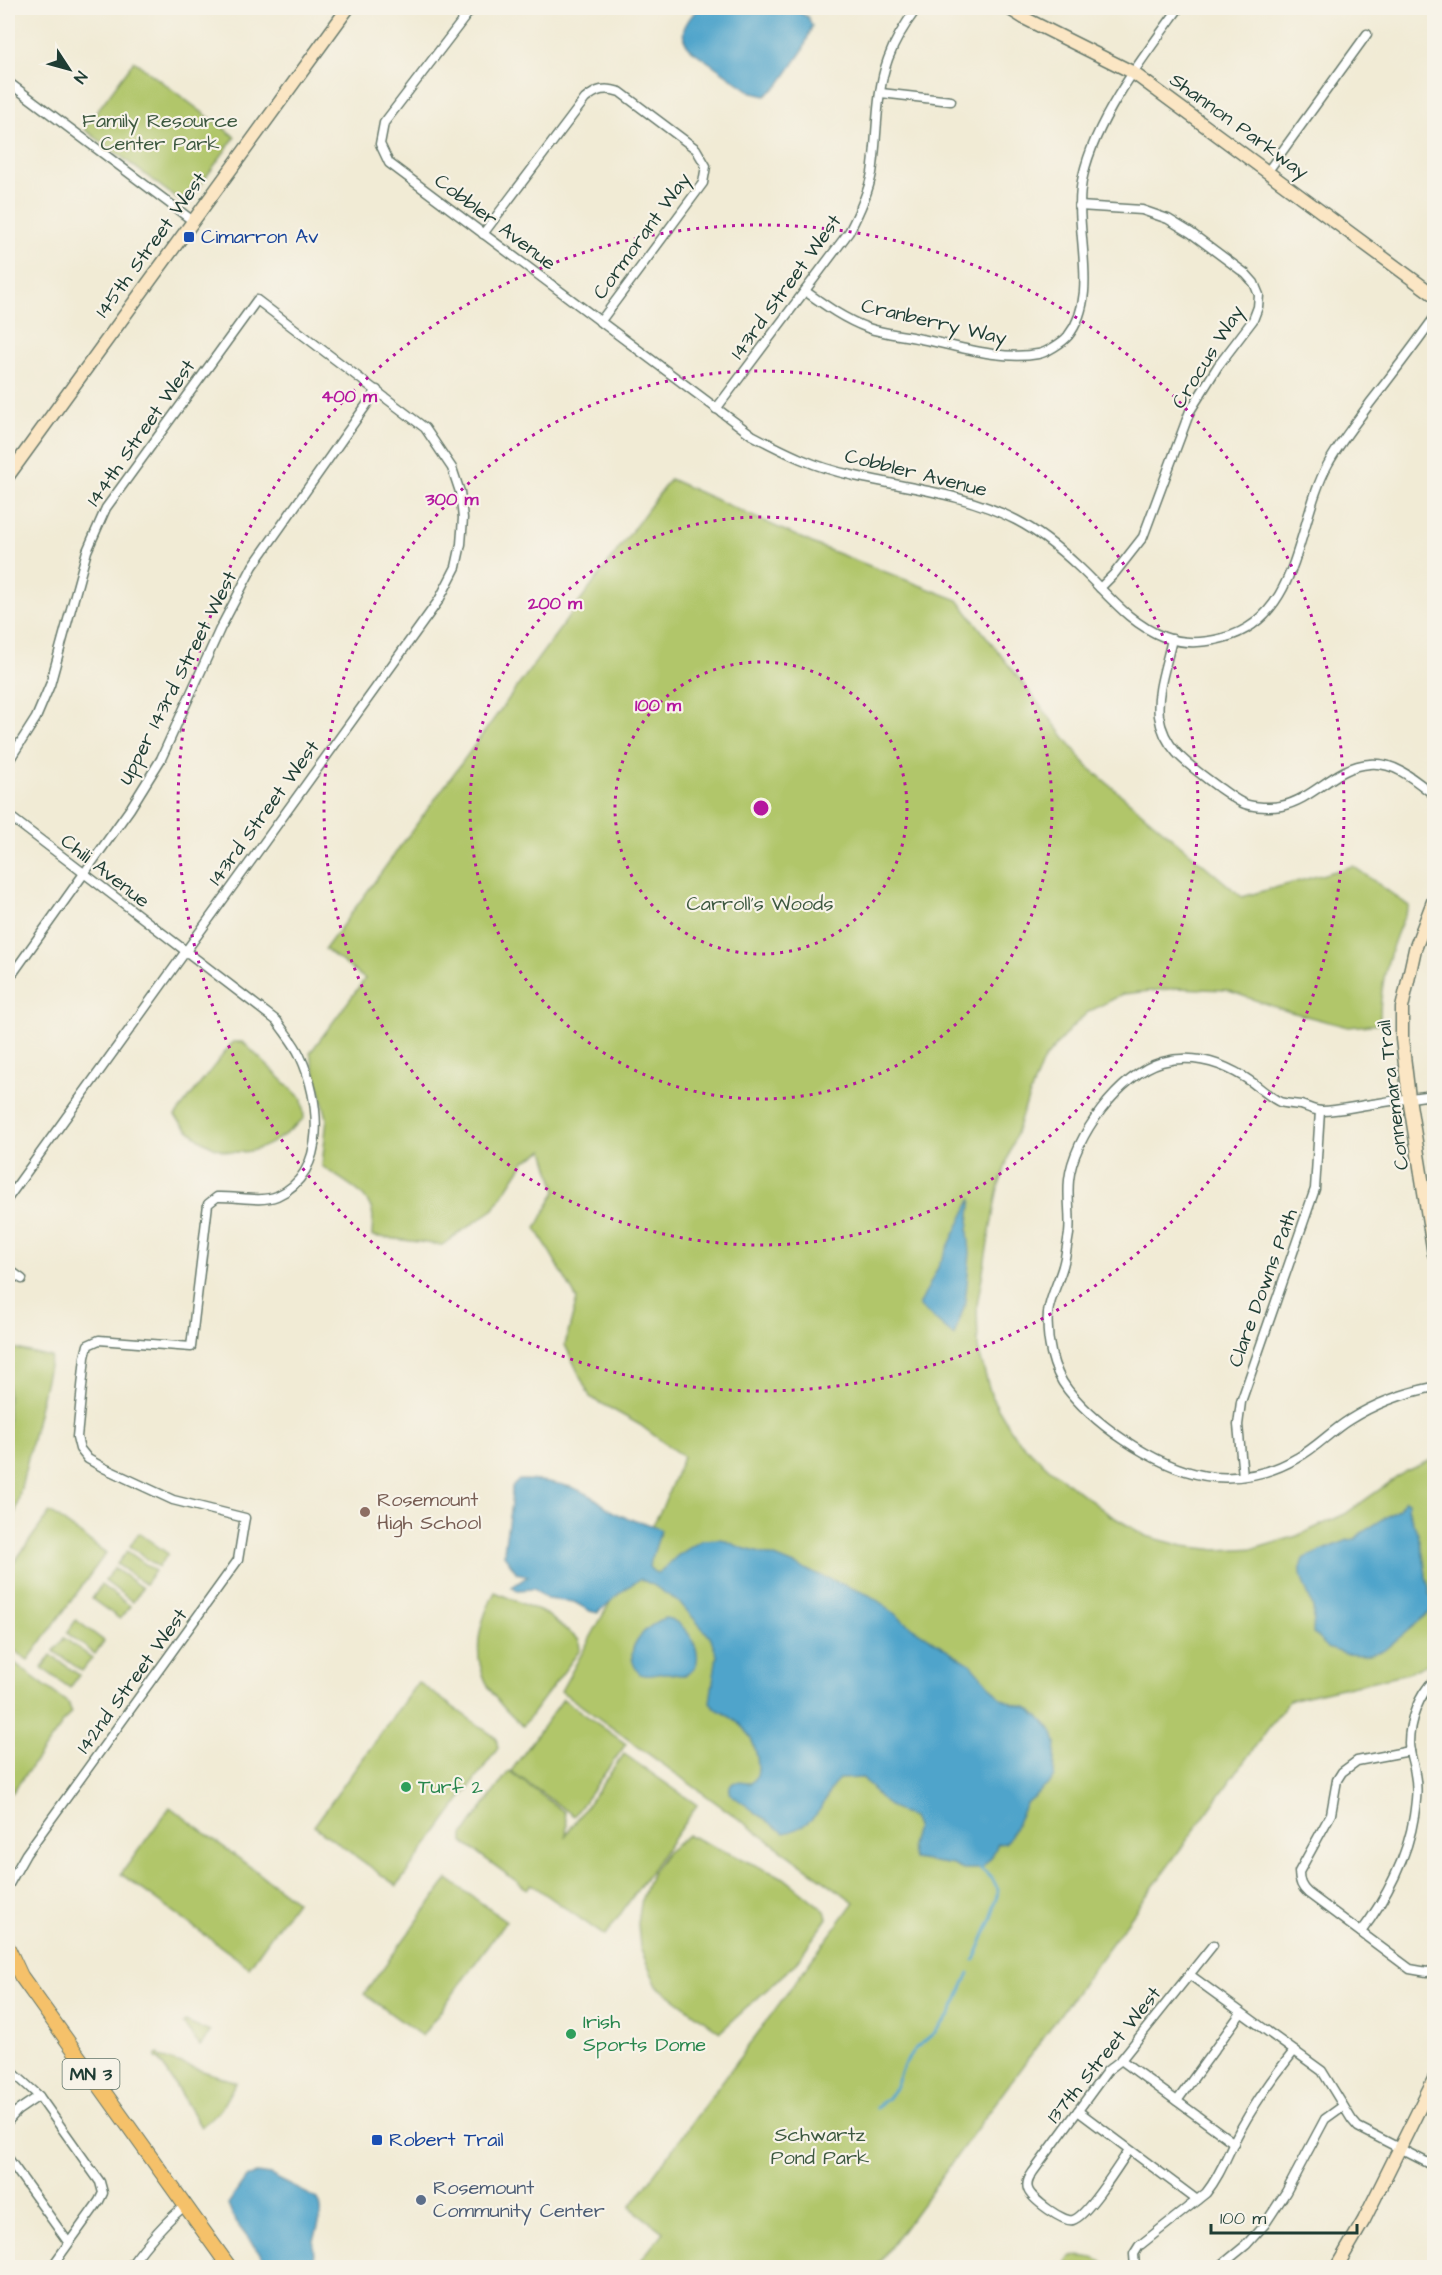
<svg xmlns="http://www.w3.org/2000/svg" width="1442" height="2275" viewBox="0 0 1442 2275" font-family="'Architects Daughter',sans-serif">
  <rect width="100%" height="100%" fill="#f7f3e8"/>
  <filter id="ink" filterUnits="userSpaceOnUse"><feTurbulence type="fractalNoise" baseFrequency=".0167" numOctaves="2"/><feDisplacementMap in="SourceGraphic" scale="12" xChannelSelector="R" yChannelSelector="G"/><feConvolveMatrix kernelMatrix="1 2 1 2 8 2 1 2 1" color-interpolation-filters="sRGB"/></filter>
  <filter id="wash" filterUnits="userSpaceOnUse"><feTurbulence type="fractalNoise" baseFrequency=".008" numOctaves="4" result="noise"/><feDisplacementMap in="SourceGraphic" scale="24" xChannelSelector="R" yChannelSelector="G"/><feGaussianBlur stdDeviation="1.35" result="paint"/><feColorMatrix in="noise" values="0 0 0 0 0 0 0 0 0 0 0 0 0 0 0 0 0 1.4 0 .05"/><feComposite in="paint" operator="in"/></filter>
  <g filter="url(#wash)">
    <rect width="100%" height="100%" fill="#f1ebd5"/>
    <g fill="#b1c66b" stroke="#688250" stroke-width="1.5">
      <path d="M134,61L235,137L186,205L84,129Z"/>
      <path d="M670,479L821,547L958,600L1087,766L1242,897L1353,866L1409,906C1391,943 1379,983 1380,1024L1348,1027L1287,1011L1226,990L1178,988L1123,994L1088,1012L1070,1029L1043,1061L1022,1115L997,1192L977,1305L978,1349L992,1398L1016,1438L1052,1471L1110,1515L1146,1536L1183,1546L1217,1550L1257,1548L1297,1536L1345,1514L1406,1471L1434,1459V1661L1408,1673L1289,1700L876,2267H636L663,2232L630,2207L854,1902L561,1691L662,1508L683,1457L640,1425L590,1397L565,1345L577,1299L536,1228L556,1191L544,1150L525,1161L494,1209L442,1245L372,1236C372,1228 374,1218 372,1211C366,1190 337,1178 322,1166L327,1118L310,1053L365,979L325,949Z"/>
      <path d="M233,1042H243L302,1099L304,1118C259,1162 218,1166 175,1116Z"/>
      <path d="M8,1347L51,1357L14,1519L8,1518Z"/>
      <path d="M50,1512L106,1553L28,1660L8,1646V1571Z"/>
      <path d="M139,1533L168,1554L158,1567L130,1546Z"/>
      <path d="M127,1551L155,1571L145,1584L117,1564Z"/>
      <path d="M114,1568L142,1588L133,1602L105,1581Z"/>
      <path d="M101,1585L130,1606L120,1619L92,1599Z"/>
      <path d="M495,1592L546,1614L579,1640L580,1650L523,1726C475,1687 466,1646 495,1592Z"/>
      <path d="M76,1620L104,1641L95,1654L67,1633Z"/>
      <path d="M64,1638L92,1658L82,1671L54,1651Z"/>
      <path d="M51,1655L79,1675L70,1688L42,1668Z"/>
      <path d="M8,1658L69,1704L71,1712L12,1793L8,1790Z"/>
      <path d="M418,1682L496,1738L498,1748L397,1886L314,1826Z"/>
      <path d="M563,1699L626,1744L574,1816L511,1771Z"/>
      <path d="M624,1754L697,1805L605,1936L531,1884L527,1889L463,1842V1835L509,1771L564,1812L567,1824L566,1835Z"/>
      <path d="M170,1807L296,1901L249,1967L121,1874Z"/>
      <path d="M688,1835L784,1878L825,1911L827,1918L795,1964L720,2032L657,1986L640,1948L638,1923L642,1898L651,1874L666,1853Z"/>
      <path d="M448,1879L506,1921L422,2036L364,1994Z"/>
      <path d="M185,2022L210,2032L200,2046L183,2024Z"/>
      <path d="M159,2054L160,2057L236,2082L220,2110L201,2127L159,2059L156,2058V2055Z"/>
      <path d="M1072,2256C1088,2256 1098,2258 1111,2267H1066L1067,2260Z"/>
    </g>
    <g fill="#4fa4cb" stroke="#377080" stroke-width="1.5">
      <path d="M698,8H792L808,17L812,26L803,50L779,85L765,96L753,93L690,49C676,33 687,21 698,8Z"/>
      <path d="M972,1198L968,1231L970,1253L965,1304L954,1336L919,1306Z"/>
      <path d="M519,1480C543,1480 570,1484 591,1496C603,1503 608,1511 622,1516C635,1522 650,1522 661,1530L649,1567L654,1572L659,1573L677,1556L702,1540L722,1539L742,1548L775,1557L869,1595L884,1605L911,1627L972,1665L1001,1698L1014,1704L1027,1707L1039,1717L1052,1730L1056,1743L1054,1776L1050,1783L1027,1802L1009,1839L1005,1843L998,1844L991,1858L981,1869H961L953,1865L914,1859C908,1847 913,1839 916,1827L912,1817C883,1806 882,1800 863,1778L839,1779C831,1786 829,1794 824,1803C816,1818 801,1830 784,1833L729,1793C730,1776 741,1784 751,1783C757,1779 758,1774 758,1767C757,1742 746,1726 724,1713C718,1710 714,1708 710,1702L717,1655L710,1637L681,1604L653,1585L640,1579L621,1592L598,1613L590,1611L574,1602L547,1599L534,1589L517,1590L512,1587L528,1576L517,1573L504,1555C505,1532 512,1511 512,1487Z"/>
      <path d="M1405,1500L1408,1502C1407,1513 1414,1523 1418,1534C1422,1548 1425,1562 1426,1576C1427,1584 1431,1586 1429,1594L1434,1600V1609L1383,1651L1365,1655L1345,1654L1328,1648L1313,1633C1313,1624 1315,1617 1313,1609C1310,1594 1294,1572 1304,1558L1348,1540L1355,1539L1361,1533L1399,1509Z"/>
      <path d="M664,1618C687,1619 712,1662 687,1674C681,1677 675,1674 668,1673C657,1672 653,1678 640,1674C619,1650 644,1628 664,1618Z"/>
      <path d="M256,2173L270,2175L318,2199C330,2221 303,2237 318,2267H270L235,2221L228,2204L246,2178Z"/>
    </g>
    <g fill="none" stroke-linecap="round" stroke-linejoin="round">
      <g stroke="#4fa4cb" stroke-width="3">
        <path d="M974,1960L992,1918L993,1907L997,1896L998,1890L992,1878L981,1869"/>
        <path d="M876,2107L887,2099L895,2088L904,2065L915,2049L934,2033L950,2015L969,1973"/>
      </g>
    </g>
  </g>
  <g filter="url(#ink)">
    <g fill="none" stroke-linecap="round" stroke-linejoin="round">
      <defs>
        <g id="street">
          <path d="M472,8L384,123L380,144L389,163L752,435C786,453 814,467 851,475C906,488 964,493 1016,520C1039,532 1060,549 1079,567C1106,592 1128,623 1164,637C1182,644 1204,643 1223,638C1301,618 1296,523 1328,464C1340,442 1356,423 1370,403C1392,375 1413,347 1434,318"/>
          <path d="M8,82L193,221"/>
          <path d="M881,93L951,101"/>
          <path d="M1268,171L1367,34"/>
          <path d="M1079,206L1142,210L1168,219L1191,233L1246,274L1254,283L1259,295L1258,307L1253,320L1218,366L1190,411L1143,537L1114,574L1100,588"/>
          <path d="M483,234L585,99C597,89 605,87 620,92L696,149L706,166L703,183L600,322"/>
          <path d="M805,291C826,306 844,319 868,328C885,334 904,335 921,339C958,346 1000,361 1038,354C1046,353 1063,342 1068,336C1102,293 1071,227 1083,176C1096,118 1144,56 1179,8"/>
          <path d="M716,409L849,232C859,213 868,194 872,173C878,136 875,95 888,59C895,40 905,24 917,8"/>
          <path d="M1172,639C1167,663 1156,691 1159,716C1164,751 1192,767 1218,787C1226,792 1236,801 1245,804C1254,807 1271,808 1281,806C1315,799 1335,766 1370,764C1396,762 1416,781 1434,795"/>
          <path d="M8,762L36,718L50,685L87,551L106,508L257,300L425,428L452,468L460,492L463,518L461,544L456,567L439,600L8,1198"/>
          <path d="M8,815L277,1021C284,1032 295,1044 300,1056C320,1098 329,1173 277,1196C260,1203 236,1196 217,1197L208,1204L191,1347L99,1340L88,1345L85,1357L77,1437L80,1449L88,1459L104,1468L173,1500L245,1518L244,1523L238,1560L26,1854L8,1886"/>
          <path d="M8,980L130,809L161,759L220,629L253,566L377,390"/>
          <path d="M1434,1095C1409,1098 1385,1102 1360,1106C1348,1108 1334,1111 1322,1111C1315,1111 1308,1107 1301,1105C1295,1104 1286,1104 1280,1102C1271,1098 1261,1089 1253,1083C1226,1064 1195,1053 1162,1062C1120,1074 1073,1138 1069,1180C1067,1198 1071,1217 1069,1234C1067,1245 1066,1256 1063,1266C1059,1281 1050,1297 1048,1313C1046,1338 1052,1370 1068,1390C1099,1429 1164,1472 1214,1477C1243,1479 1272,1473 1297,1458C1316,1448 1331,1431 1349,1420C1376,1403 1403,1393 1434,1387"/>
          <path d="M8,1269L22,1279"/>
          <path d="M1243,1476L1238,1425L1241,1402L1315,1189L1320,1111"/>
          <path d="M1410,1751L1357,1761L1342,1772L1337,1780L1331,1814L1299,1872C1299,1881 1301,1887 1308,1893L1410,1969L1427,1972L1434,1970"/>
          <path d="M1361,1932C1386,1899 1408,1856 1414,1816C1416,1802 1418,1788 1415,1774C1414,1764 1409,1753 1409,1743C1409,1721 1419,1695 1434,1680"/>
          <path d="M1190,1975L1322,2071L1352,2120L1358,2127L1434,2166"/>
          <path d="M1121,2060L1234,2143"/>
          <path d="M8,2068L39,2096"/>
          <path d="M1177,2101L1241,2013"/>
          <path d="M1078,2111L1197,2200"/>
          <path d="M8,2121L17,2111L39,2096L100,2182L103,2193L99,2201L51,2268"/>
          <path d="M1129,2150C1119,2165 1087,2216 1073,2220C1064,2223 1031,2199 1028,2189C1026,2183 1029,2178 1033,2172L1107,2071L1121,2060L1213,1945"/>
          <path d="M8,2158L68,2242"/>
          <path d="M129,2268C146,2244 163,2223 186,2205"/>
          <path d="M1135,2268L1134,2254L1139,2246L1206,2193C1222,2173 1227,2154 1239,2132C1255,2103 1273,2077 1294,2051"/>
          <path d="M1218,2268L1246,2245L1265,2224L1286,2192L1325,2119L1343,2106"/>
        </g>
        <g id="secondary">
          <path d="M1008,8L1024,18L1132,72L1434,295"/>
          <path d="M8,476L348,8"/>
          <path d="M1434,899L1415,949L1402,1008V1039L1409,1098L1434,1254"/>
          <path d="M1336,2268L1364,2220L1434,2079"/>
        </g>
        <path id="primary" d="M8,1948L21,1976L230,2268"/>
      </defs>
      <use href="#street" stroke="#687a6c" stroke-width="11"/>
      <use href="#secondary" stroke="#687a6c" stroke-width="15"/>
      <use href="#primary" stroke="#687a6c" stroke-width="16"/>
      <use href="#street" stroke="#fff" stroke-width="8"/>
      <use href="#secondary" stroke="#fbe6c4" stroke-width="12"/>
      <use href="#primary" stroke="#f5c16b" stroke-width="14"/>
    </g>
  </g>
  <g fill="none" stroke="#b5179e" stroke-width="3" stroke-dasharray="3 6">
    <circle cx="761" cy="808" r="146"/>
    <circle cx="761" cy="808" r="291"/>
    <circle cx="761" cy="808" r="437"/>
    <circle cx="761" cy="808" r="583"/>
  </g>
  <g fill="#1a4fb4" stroke="#f7f3e8" stroke-width="2">
    <rect x="183" y="231" width="12" height="12" rx="3"/>
    <rect x="371" y="2134" width="12" height="12" rx="3"/>
  </g>
  <circle fill="#8d6e63" stroke="#f7f3e8" stroke-width="2" cx="365" cy="1512" r="6"/>
  <g fill="#2e9e5b" stroke="#f7f3e8" stroke-width="2">
    <circle cx="406" cy="1787" r="6"/>
    <circle cx="571" cy="2034" r="6"/>
  </g>
  <circle fill="#5c6f8a" stroke="#f7f3e8" stroke-width="2" cx="421" cy="2200" r="6"/>
  <g text-anchor="middle" dominant-baseline="central" stroke-width="4.5" stroke-linejoin="round" paint-order="stroke">
    <rect fill="#f7f3e8" stroke="#60746a" stroke-width="1.5" x="62.5" y="2059" width="57" height="30" rx="4.5"/>
    <g font-size="18" font-weight="bold" fill="#1f3d34">
      <text x="91" y="2074">MN 3</text>
    </g>
    <g font-size="20" fill="#3c583f" stroke="#f7f3e8">
      <text x="160" y="121">Family Resource<tspan x="160" dy="23">Center Park</tspan></text>
      <text x="760" y="904">Carroll's Woods</text>
      <text x="820" y="2135">Schwartz<tspan x="820" dy="23">Pond Park</tspan></text>
    </g>
    <g font-size="20" fill="#1f3d34" stroke="#f7f3e8">
      <text transform="translate(1239 126) rotate(36)">Shannon Parkway</text>
      <text transform="translate(495 222) rotate(37)">Cobbler Avenue</text>
      <text transform="translate(642 236) rotate(-54)">Cormorant Way</text>
      <text transform="translate(151 245) rotate(-54)">145th Street West</text>
      <text transform="translate(786 287) rotate(-54)">143rd Street West</text>
      <text transform="translate(934 322) rotate(13)">Cranberry Way</text>
      <text transform="translate(1208 357) rotate(-58)">Crocus Way</text>
      <text transform="translate(141 433) rotate(-55)">144th Street West</text>
      <text transform="translate(916 473) rotate(14)">Cobbler Avenue</text>
      <text transform="translate(178 678) rotate(-63)">Upper 143rd Street West</text>
      <text transform="translate(264 813) rotate(-54)">143rd Street West</text>
      <text transform="translate(105 871) rotate(38)">Chili Avenue</text>
      <text transform="translate(1393 1095) rotate(-97)">Connemara Trail</text>
      <text transform="translate(1263 1288) rotate(-70)">Clare Downs Path</text>
      <text transform="translate(132 1681) rotate(-54)">142nd Street West</text>
      <text transform="translate(1104 2055) rotate(-51)">137th Street West</text>
    </g>
    <g font-size="20" fill="#164399" stroke="#f7f3e8" text-anchor="start">
      <text x="201" y="237">Cimarron Av</text>
      <text x="389" y="2140">Robert Trail</text>
    </g>
    <g font-size="20" fill="#785e54" stroke="#f7f3e8" text-anchor="start">
      <text x="377" y="1500">Rosemount<tspan x="377" dy="23">High School</tspan></text>
    </g>
    <g font-size="20" fill="#27864d" stroke="#f7f3e8" text-anchor="start">
      <text x="418" y="1787">Turf 2</text>
      <text x="583" y="2022">Irish<tspan x="583" dy="23">Sports Dome</tspan></text>
    </g>
    <g font-size="20" fill="#4e5e75" stroke="#f7f3e8" text-anchor="start">
      <text x="433" y="2188">Rosemount<tspan x="433" dy="23">Community Center</tspan></text>
    </g>
  </g>
  <circle cx="761" cy="808" r="9" fill="#b5179e" stroke="#f7f3e8" stroke-width="3"/>
  <g font-size="18" text-anchor="middle" font-weight="bold" fill="#b5179e" stroke="#f7f3e8" stroke-width="4.5" stroke-linejoin="round" paint-order="stroke">
    <text x="349" y="402">400 m</text>
    <text x="452" y="505">300 m</text>
    <text x="555" y="609">200 m</text>
    <text x="658" y="711">100 m</text>
  </g>
  <rect width="1442" height="2275" fill="none" stroke="#f7f3e8" stroke-width="30"/>
  <g transform="translate(69 69) rotate(126)" stroke="#f7f3e8" stroke-width="4.5" paint-order="stroke">
  <path d="M0-4.5L10 22L0 15L-10 22Z" fill="#1f3d34"/>
  <text y="-9" font-size="16" font-weight="bold" text-anchor="middle" fill="#1f3d34">N</text>
  </g>
  <path d="M1211 2224v9h146v-9" fill="none" stroke="#1f3d34" stroke-width="3"/>
  <text x="1220" y="2224" font-size="18" fill="#1f3d34" stroke="#f7f3e8" stroke-width="4.5" paint-order="stroke">100 m</text>
</svg>
